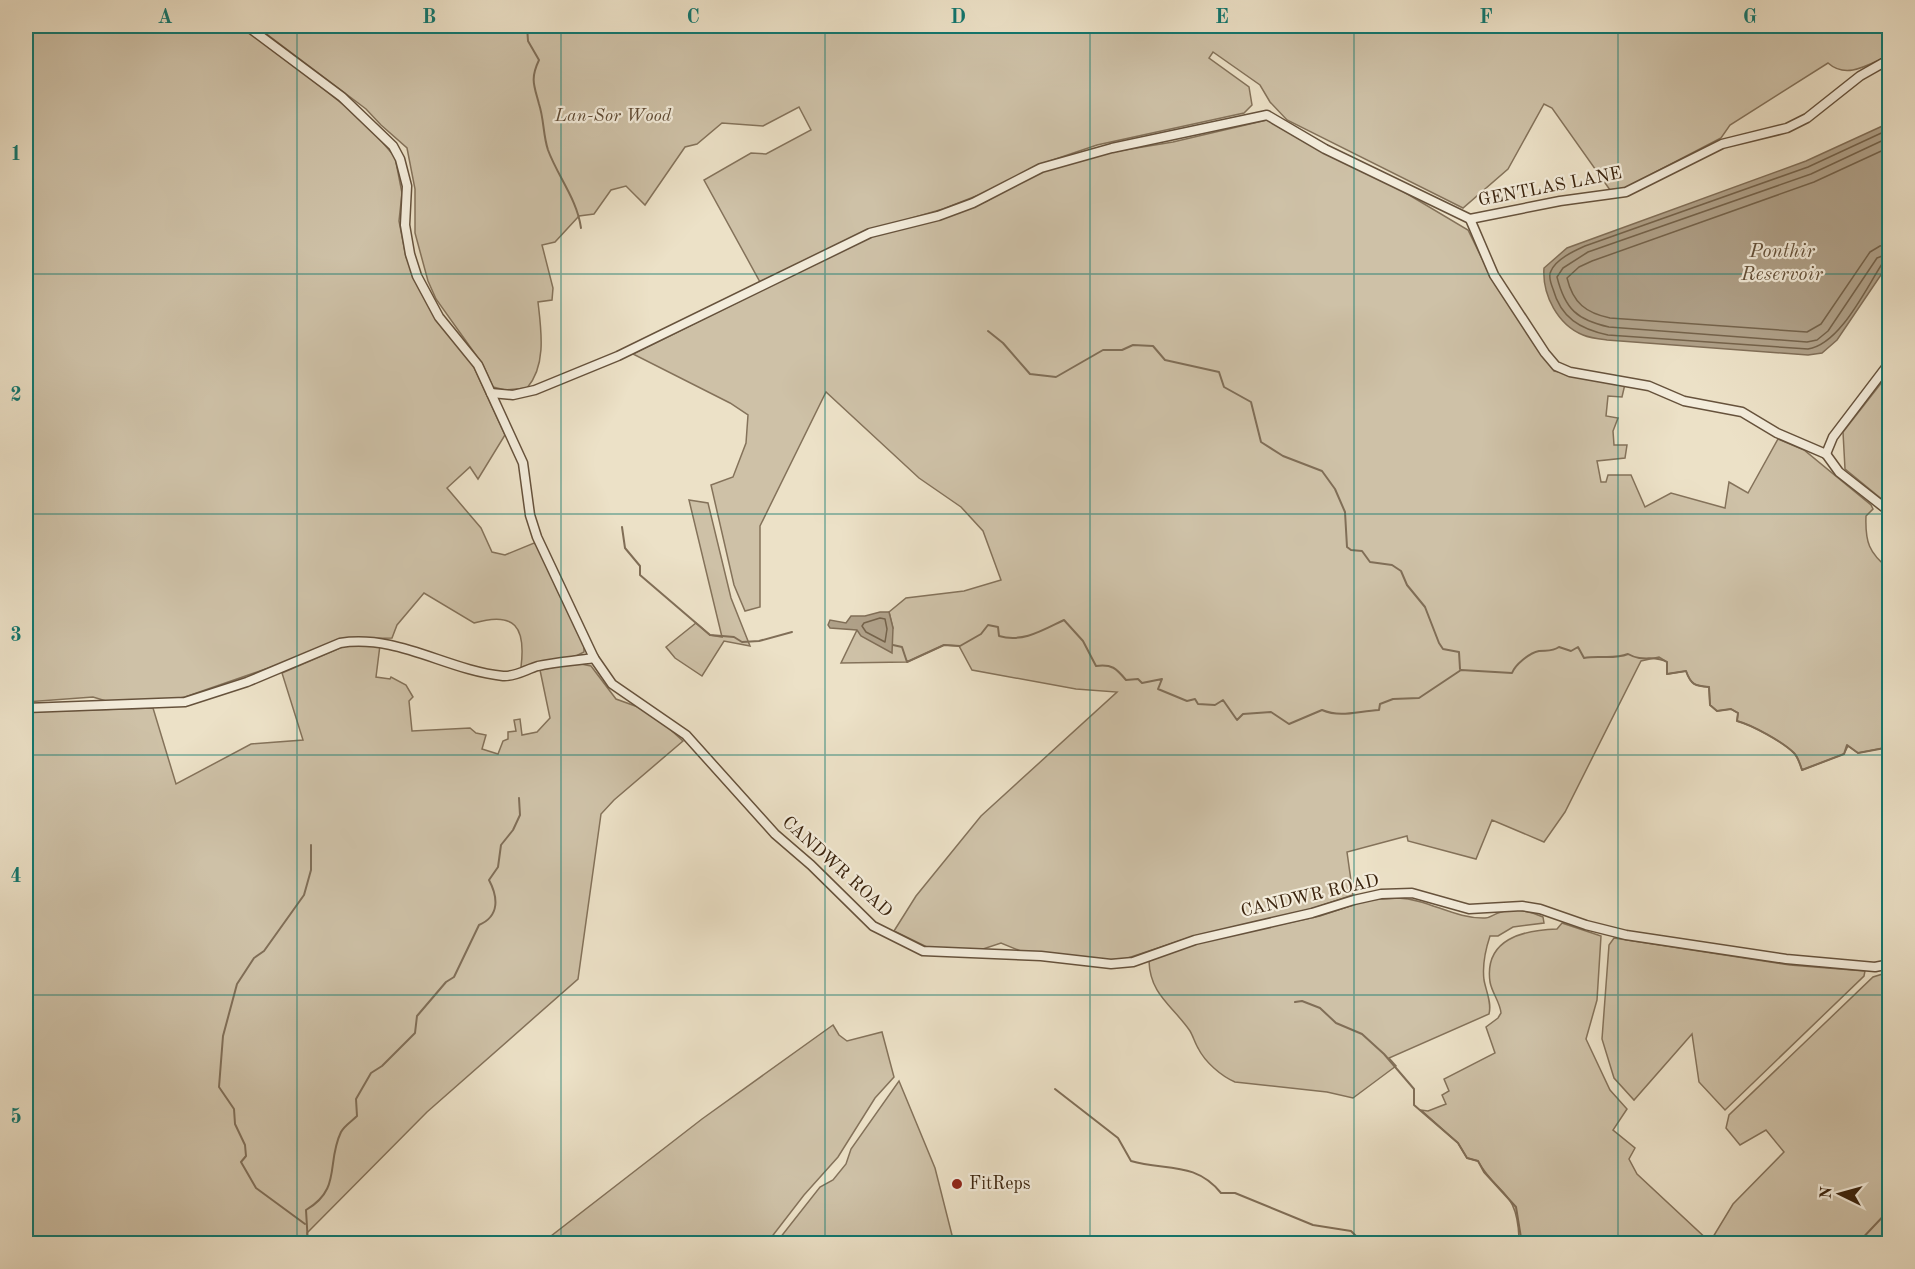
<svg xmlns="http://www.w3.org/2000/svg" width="1915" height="1269" viewBox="0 0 1915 1269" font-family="'Old Standard TT',serif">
  <rect width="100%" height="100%" fill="#ece1c7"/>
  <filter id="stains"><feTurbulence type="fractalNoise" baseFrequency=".00333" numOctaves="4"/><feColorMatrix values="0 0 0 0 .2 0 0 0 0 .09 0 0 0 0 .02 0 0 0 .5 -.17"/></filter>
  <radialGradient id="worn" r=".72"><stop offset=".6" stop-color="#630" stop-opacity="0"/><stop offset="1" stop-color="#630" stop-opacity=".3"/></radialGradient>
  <g fill="#cec1a7" stroke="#84725a" stroke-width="1.5">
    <path d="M26,26H241L256,35L365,122L395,157L402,193L399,221L406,257L436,320L471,361L505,435L478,479L470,467L447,488L481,528L492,552L505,555L534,543L539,547L584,644V652L576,656L521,667C526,627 515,611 474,623L424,593L397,625L392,638L342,639L283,663L185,697L163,701H106L93,697L26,702Z"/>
    <path d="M256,26H1889L1890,55C1869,64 1847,80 1828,63L1730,125L1721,138L1625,188L1610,190L1552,108L1544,104L1508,169L1463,208L1287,120L1270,102L1260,85L1213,52L1209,58L1249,87L1252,105L1244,113L1097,145L1038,165L984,193L943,209L864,232L760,282L704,180L751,153L766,154L811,130L799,107L763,126L722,123L697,144L685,147L645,205L626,186L611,190L594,214L579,216L555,242L542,245L553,288L552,300L538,302C541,329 547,365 527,388L505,390L493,387L483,365L436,299L428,281L415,233V189L407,148L381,125L366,109Z"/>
    <path d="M1271,119L1298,138L1394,186L1468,230L1492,279L1554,371L1625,384L1622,397L1608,396L1606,416L1618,418L1613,431L1614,445H1627L1625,458L1597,461L1601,482H1606L1608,475H1631L1645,507L1671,493L1725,508L1729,482L1748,493L1778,439L1804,450L1871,505L1873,509L1866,516C1865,542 1869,553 1889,569V747L1858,753L1848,746L1844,754L1802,770C1800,764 1798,757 1794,753C1783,742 1752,725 1737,721L1738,713L1731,709L1717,711L1710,705L1709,687C1695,686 1691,685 1686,671L1667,674V662L1659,657L1641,661L1565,812L1544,842L1492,820L1476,859L1408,841L1407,836L1347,852L1353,895L1311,909L1194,936L1125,959L1103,960L1023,952L1001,943L974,952L931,949L894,931L916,896L981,816L1117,692L1076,689L972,670L959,646L944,645L907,662L841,663L857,630L893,628L889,612L906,598L964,591L1001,580L983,531L961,507L919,478L826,392L760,526V607L745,611L734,585L711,485L733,477L746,443L748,415L730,403L633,354L871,236L941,219L987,201L1016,182L1044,171L1112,152L1173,142Z"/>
    <path d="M1889,373V505L1845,469L1843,432Z"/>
    <path d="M689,500L708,503L731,598L750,646L724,641L702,676L675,658L666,647L696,623L710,635L722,637Z"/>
    <path d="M347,645H380L376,677L390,679L391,677L406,685L413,697L409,701L412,731L470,728L476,733L486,735L482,749L498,754L503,741L508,739V732L516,731L514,720L520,719L522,735L537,732L550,718L540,670L576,663L591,666L616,699L638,707L663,723L683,741L614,800L601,814L578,979L427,1112L307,1233L308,1243L26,1244V712L153,708L176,784L251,744L303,740L282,673Z"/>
    <path d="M1398,898C1428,899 1455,919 1485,918C1490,918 1493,915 1498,913C1513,907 1529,911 1543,917L1544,923L1513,927L1498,936H1490C1485,951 1482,964 1484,980C1486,991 1492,1003 1489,1014L1389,1058L1396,1066L1353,1098L1327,1092L1235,1082C1221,1076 1205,1062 1198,1048C1195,1043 1193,1036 1190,1031C1173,1006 1150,995 1149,961L1194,943L1320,916L1368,900Z"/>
    <path d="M1562,923L1601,936L1597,1000L1586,1039L1610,1090L1627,1109L1613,1130L1635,1148L1629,1159L1637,1174L1710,1242L1733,1204L1784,1152L1766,1130L1740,1145L1726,1128L1729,1115L1873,977L1889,972V1243H1510L1519,1238C1517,1189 1498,1196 1478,1161L1467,1158L1458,1143L1421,1110L1428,1111L1446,1104L1442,1095L1449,1091L1444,1079L1495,1053L1486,1027L1498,1018L1501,1013C1500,1002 1492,993 1490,982C1484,939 1523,930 1557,929Z"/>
    <path d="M1614,938L1790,965L1865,971L1864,976L1725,1110L1699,1082L1692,1034L1634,1100L1614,1078L1602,1039L1609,945Z"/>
    <path d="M833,1025L839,1035L847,1041L882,1032L894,1077L875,1098L838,1157L804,1195L767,1243H542L702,1119Z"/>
    <path d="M899,1081L935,1168L954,1243H776L820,1187L833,1180L846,1164L851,1149Z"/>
  </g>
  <g fill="#afa088" stroke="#806e57" stroke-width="1.5">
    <path d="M1889,123V263L1837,340L1822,353L1808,355L1607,340C1599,339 1590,338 1583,335C1558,325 1542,295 1544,268L1567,248L1806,161Z"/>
    <path d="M880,612H889L893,628L892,653L861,636L857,630L830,628L828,625L830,620L846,623L851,616H865Z"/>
  </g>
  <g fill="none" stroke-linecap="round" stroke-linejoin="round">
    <g stroke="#74624a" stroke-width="1.5">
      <path d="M1890,129L1808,167L1585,246C1574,251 1556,259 1551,271C1548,276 1551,284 1553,289C1561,318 1580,329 1608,335L1808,349C1840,344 1865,290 1882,264L1890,261"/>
      <path d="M1890,137L1811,174L1588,252L1563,268L1557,277C1565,309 1577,320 1609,327L1807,342L1817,340L1828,331L1877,258L1890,253"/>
      <path d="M1890,147L1814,182L1592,261L1579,267L1567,278C1573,303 1586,313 1610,318L1807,332L1821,324L1870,252L1880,246L1890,244"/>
      <path d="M880,618L885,619L887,629L885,642L866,632L862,626L864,623Z"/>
    </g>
    <g stroke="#806e57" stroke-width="2">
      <path d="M527,26L528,41L539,60C530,79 534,85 539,104C544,119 543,135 548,150C558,177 577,199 581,228"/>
      <path d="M988,331L1003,343L1030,374L1056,377L1103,350H1122L1133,345L1153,346L1165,360L1219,372L1224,387L1251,402L1261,442L1283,456L1322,471L1335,489L1345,512L1347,547L1351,550L1362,551L1370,562L1392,565L1401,571L1407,585L1425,607L1439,643L1443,649L1459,652L1460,669"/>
      <path d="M622,527L625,548L640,566V575L710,635L734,637L742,642L759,641L792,632"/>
      <path d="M893,645L902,647L907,662L944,645L960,646L981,634L988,625L998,627L999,636C1023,643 1043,630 1064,620L1083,641L1096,666C1112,664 1116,668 1126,680L1138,679L1142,683L1162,679L1158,689L1187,701L1195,699L1198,704L1215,705L1223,700L1237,720L1243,714L1271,712L1289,724L1322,710C1341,718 1358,711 1379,710L1380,704L1393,699L1419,698L1461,670L1512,673C1515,665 1529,653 1539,651C1546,650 1552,652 1559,647L1571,651L1578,647L1584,658C1600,655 1613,660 1628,654C1644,663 1653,654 1667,662V674L1686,671C1691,685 1695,686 1709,687L1710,705L1717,711L1731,709L1738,713L1737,721C1752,725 1783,742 1794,753C1798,757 1800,764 1802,770L1844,754L1847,745L1858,753L1890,747"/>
      <path d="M1295,1002L1302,1001L1320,1008L1336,1023L1362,1034L1384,1054L1414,1089V1105L1458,1143L1467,1158L1478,1161L1484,1172L1516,1207L1522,1244"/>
      <path d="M1055,1089L1118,1138L1131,1161C1165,1171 1195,1161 1221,1193H1235L1313,1225L1351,1231L1364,1244"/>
      <path d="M305,1224L256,1188L241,1162L246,1156L245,1145L235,1124L234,1109L219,1087L223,1036L237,984L254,958L264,951L304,895L311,870V845"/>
      <path d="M308,1244L306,1210C342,1189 326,1163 341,1132C344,1126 352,1121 357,1116L356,1099L371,1073L382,1066L415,1033L417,1016L446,982L454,977L479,925C500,916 498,897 489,880L498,867L501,845L513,830L520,815L519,798"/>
      <path d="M1857,1244L1890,1209"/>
    </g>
    <defs>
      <g id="minor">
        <path d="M247,26L342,97L393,146L400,159L407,186L405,225L410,254L417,276L439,317L478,365L523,463L530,515L537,537L594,658L612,684L686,735L775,834L811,865L873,926L923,951L1041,956L1111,964L1133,962L1195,940L1312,913L1354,900L1381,894L1412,893L1469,909L1522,906L1540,909L1586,925L1626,935L1786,959L1875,967L1890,964"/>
        <path d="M1470,219L1560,201L1626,192L1722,144L1787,128L1807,118L1860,76L1890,59"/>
        <path d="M491,393L513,395L535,390L618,356L870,233L938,216L973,203L1041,168L1112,148L1267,115L1325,149L1470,219L1494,275L1545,353L1556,366L1570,372L1649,386L1684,401L1742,412L1777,433L1826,454"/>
        <path d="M1826,454L1833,437L1890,362"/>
        <path d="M1826,454L1839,472L1890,512"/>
        <path d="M26,708L185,702L247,682L340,643C398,634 446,670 503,676C515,677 527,669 538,666C556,662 575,661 594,658"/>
      </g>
    </defs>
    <use href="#minor" stroke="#66523c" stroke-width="11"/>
    <use href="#minor" stroke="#f3ecdb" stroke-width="8"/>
  </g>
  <path fill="none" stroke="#0f766e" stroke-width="1.5" stroke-opacity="0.55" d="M297,26V1244M561,26V1244M825,26V1244M1090,26V1244M1354,26V1244M1618,26V1244M26,274H1890M26,514H1890M26,755H1890M26,995H1890"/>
  <circle fill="#8f2418" stroke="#f3ecdb" stroke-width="2" cx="957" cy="1184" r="6"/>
  <g text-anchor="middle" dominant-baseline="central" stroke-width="4.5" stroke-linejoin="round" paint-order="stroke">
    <g font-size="18" font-style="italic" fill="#5f4a34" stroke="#f3ecdb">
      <text x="613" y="116">Lan-Sor Wood</text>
    </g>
    <g font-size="18" fill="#3a230d" stroke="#f3ecdb">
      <text transform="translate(1550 187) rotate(-11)">GENTLAS LANE</text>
      <text transform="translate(837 867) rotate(42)">CANDWR ROAD</text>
      <text transform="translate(1310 896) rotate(-13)">CANDWR ROAD</text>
    </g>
    <g font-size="18" fill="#3a230d" stroke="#f3ecdb" text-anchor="start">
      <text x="969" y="1184">FitReps</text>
    </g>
    <g font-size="20" font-style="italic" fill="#634f38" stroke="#f3ecdb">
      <text x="1782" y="252">Ponthir<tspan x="1782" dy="23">Reservoir</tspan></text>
    </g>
  </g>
  <rect width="1915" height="1269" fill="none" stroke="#ece1c7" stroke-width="66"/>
  <g transform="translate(1840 1194) rotate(275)" stroke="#f3ecdb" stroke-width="4.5" paint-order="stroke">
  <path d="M0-4.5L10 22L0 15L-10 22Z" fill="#3a230d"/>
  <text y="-9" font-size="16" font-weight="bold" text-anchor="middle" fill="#3a230d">N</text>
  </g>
  <rect x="33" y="33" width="1849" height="1203" fill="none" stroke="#0f766e" stroke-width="2"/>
  <g font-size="20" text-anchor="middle" font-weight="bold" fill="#0f766e">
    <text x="165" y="23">A</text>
    <text x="429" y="23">B</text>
    <text x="693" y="23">C</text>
    <text x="958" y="23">D</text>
    <text x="1222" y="23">E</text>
    <text x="1486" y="23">F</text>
    <text x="1750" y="23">G</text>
    <text x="16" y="160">1</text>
    <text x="16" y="401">2</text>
    <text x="16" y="641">3</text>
    <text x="16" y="882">4</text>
    <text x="16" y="1123">5</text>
  </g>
  <rect width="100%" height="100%" filter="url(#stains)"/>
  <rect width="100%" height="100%" fill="url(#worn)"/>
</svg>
